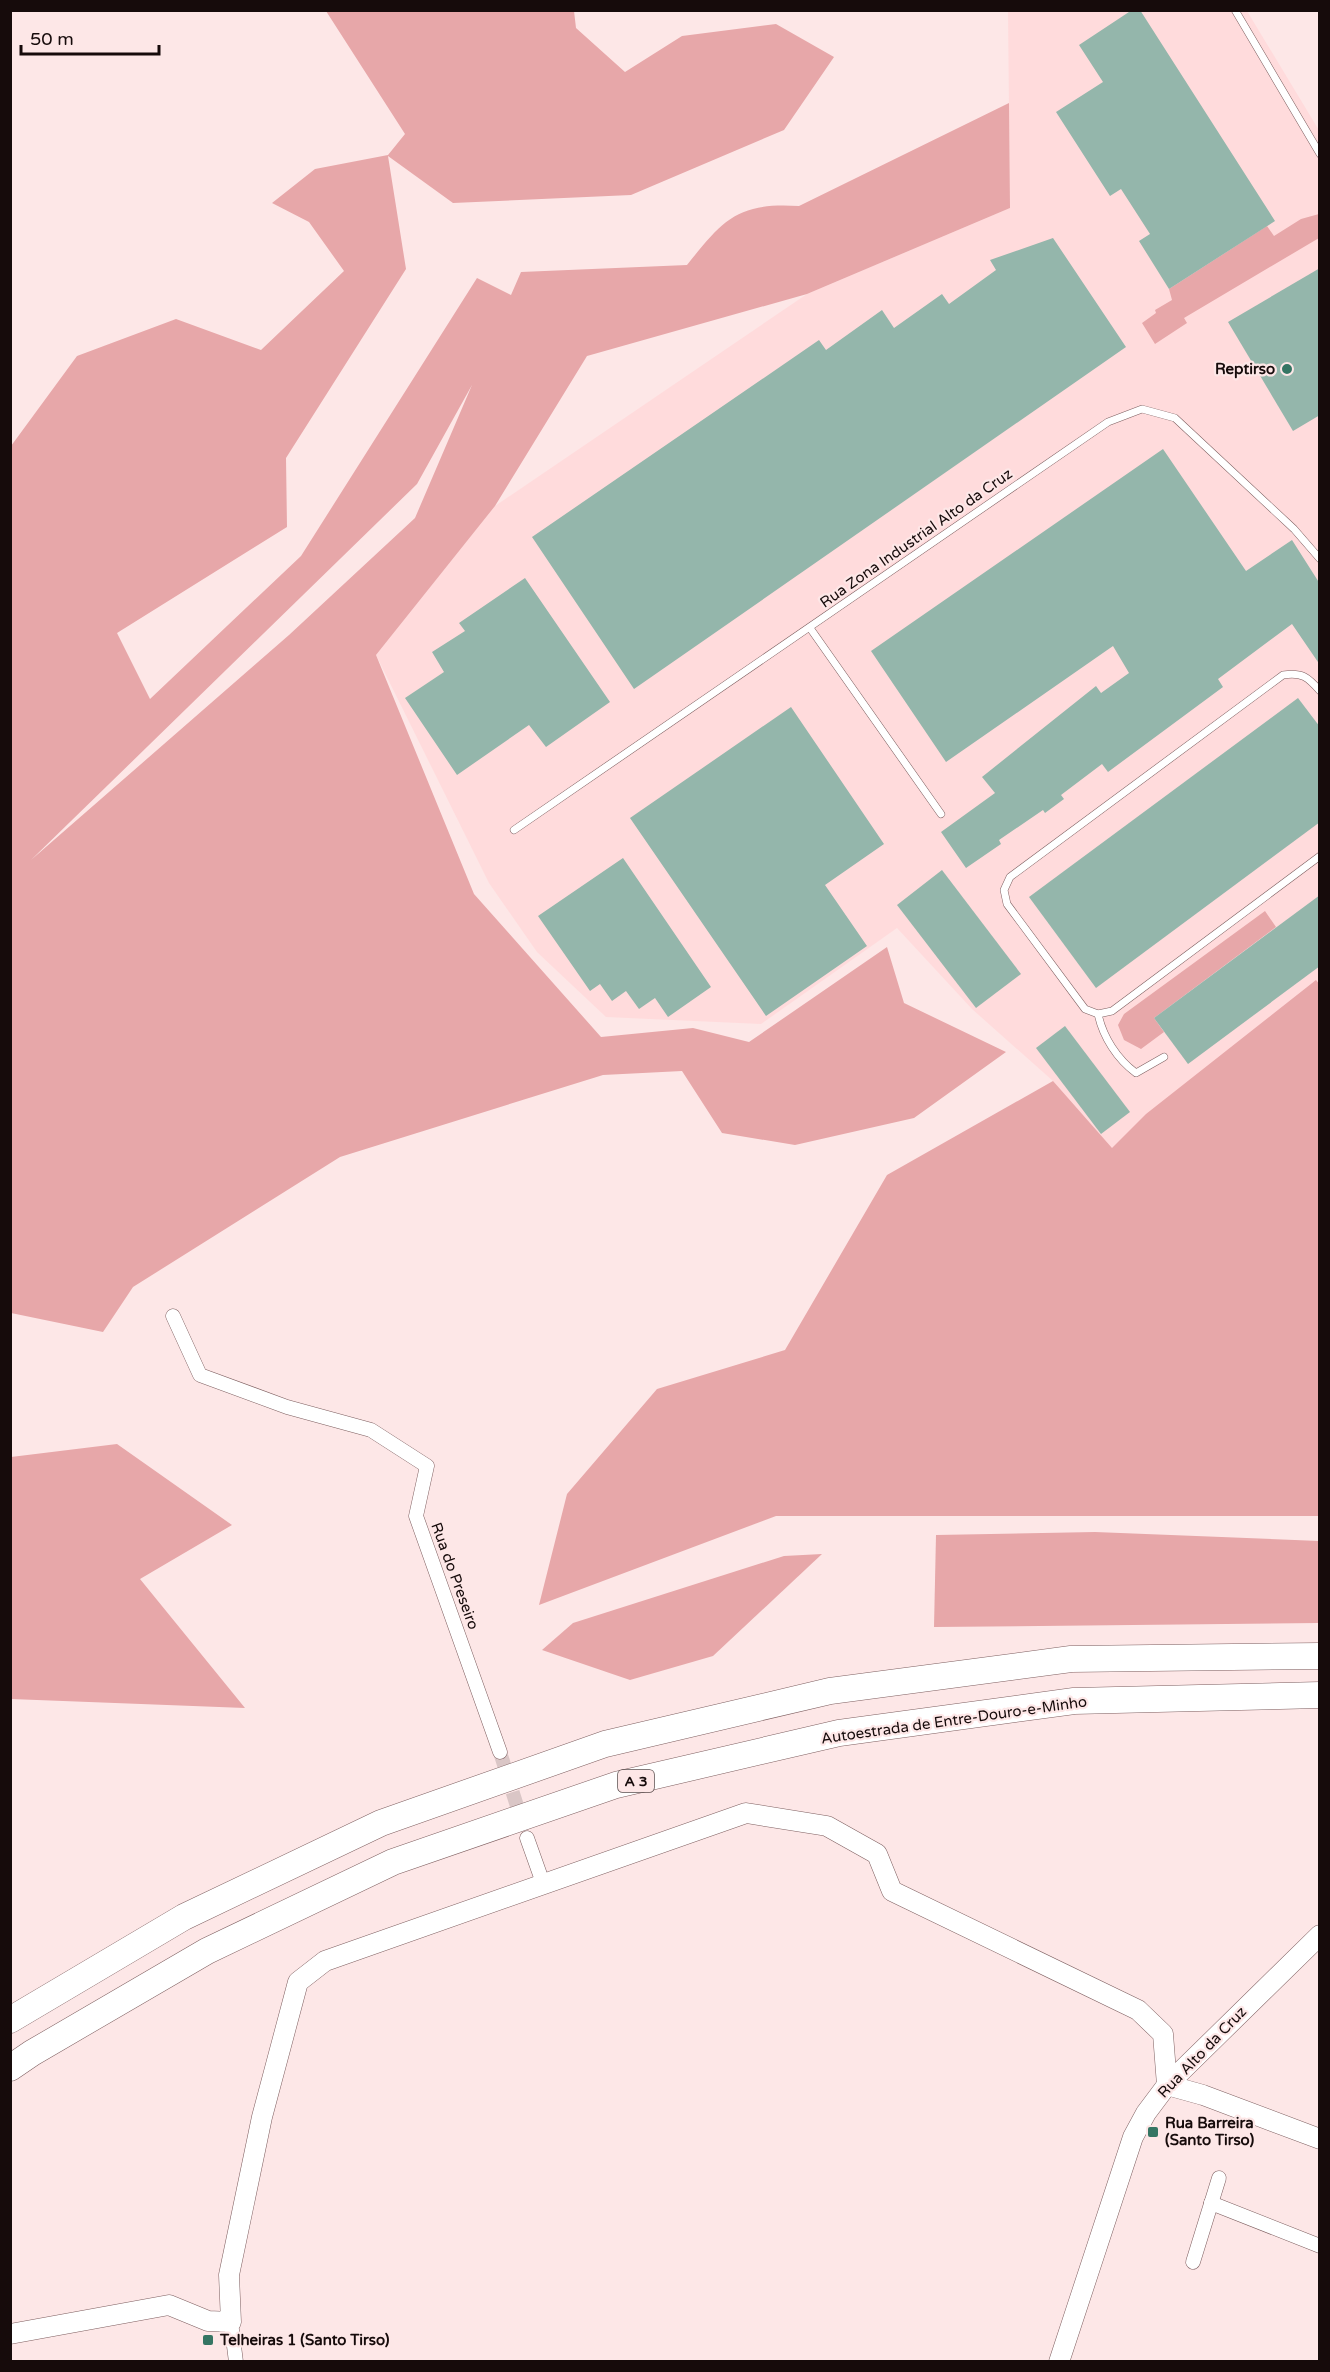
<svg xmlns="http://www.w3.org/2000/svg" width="1330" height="2372" viewBox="0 0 1330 2372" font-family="'Varela Round',sans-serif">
  <rect width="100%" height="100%" fill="#fde7e7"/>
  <path fill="#ffdbdc" d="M1008,11H1247L1320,132L1319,1448L1053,1081L972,1009L897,928L761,1024L606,1017L537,952L489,883L376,655L495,506L807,294L1010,208Z"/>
  <g fill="#e7a7a9" fill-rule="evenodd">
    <path d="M326,11H574L576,28L625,72L682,36L776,24L834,57L784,130L631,195L453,203L388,156L406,269L286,458L287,527L117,633L150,699L301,556L477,278L511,295L521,272L687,265C723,220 737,202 799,206L1009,103L1010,208L807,294L587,356L495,506L376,655L474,894L601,1037L693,1028L749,1042L887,947L904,1003L1006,1052L914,1118L795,1145L722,1133L682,1071L603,1075L340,1157L133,1287L103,1332L11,1313V446L77,356L176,319L261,350L344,271L309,222L272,203L315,169L388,155L405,134ZM472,385L415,518L289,635L31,860L417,484Z"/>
    <path d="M1319,214V238L1184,318L1187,323L1155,344L1142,323L1156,313L1155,310L1172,300L1169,289L1267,226L1274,236L1301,219Z"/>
    <path d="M1265,911L1276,927L1154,1018L1164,1032L1141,1049L1124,1040L1118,1025L1124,1014Z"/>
    <path d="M1316,980L1320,985L1319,1516H776L539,1605L567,1494L657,1389L785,1350L887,1175L1053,1081L1112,1148L1146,1114Z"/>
    <path d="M117,1444L232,1525L140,1579L245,1708L11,1699V1457Z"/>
    <path d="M1095,1532L1319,1541V1623L934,1627L936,1535Z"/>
    <path d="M822,1554L713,1656L630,1680L542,1650L573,1623L784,1556Z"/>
  </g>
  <g fill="#94b6ab">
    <path d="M1132,10H1140L1275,221L1169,289L1139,241L1150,234L1121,189L1110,196L1056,112L1103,82L1079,45Z"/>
    <path d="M1053,238L1126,347L634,689L532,537L819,340L826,350L882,310L894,328L942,294L949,304L996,270L990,260Z"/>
    <path d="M1320,268V415L1293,431L1228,322Z"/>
    <path d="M1163,449L1246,571L1292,540L1320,584V665L1292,624L1218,679L1223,687L1108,772L1102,764L1061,795L1064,799L1045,813L1043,810L999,840L1001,844L966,868L941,832L995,793L982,777L1096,686L1101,693L1129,673L1113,646L946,762L871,651Z"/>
    <path d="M525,578L610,702L546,747L529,725L457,775L405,698L444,672L432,652L465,631L459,623Z"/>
    <path d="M1298,698L1320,727V822L1096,988L1029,897Z"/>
    <path d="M791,707L884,844L825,885L867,946L766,1016L630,818Z"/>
    <path d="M623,858L711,987L668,1017L655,998L639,1009L626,991L612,1001L600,984L590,991L538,916Z"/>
    <path d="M942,870L1021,974L976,1008L897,905Z"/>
    <path d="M1320,895V966L1188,1064L1154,1018Z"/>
    <path d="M1065,1026L1130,1112L1101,1134L1036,1048Z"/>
  </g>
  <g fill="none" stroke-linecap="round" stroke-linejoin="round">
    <path stroke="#dac6c6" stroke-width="14" stroke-dasharray="14 7" stroke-linecap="butt" d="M500,1752L522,1822"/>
    <defs>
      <g id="lane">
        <path d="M1235,10L1320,154"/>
        <path d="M810,628L941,814"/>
        <path d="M1320,691C1308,677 1302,672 1283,675L1010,877L1004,890L1007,904L1085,1009L1098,1014L1112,1011L1320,856"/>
        <path d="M514,830L1108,422L1142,409L1175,418L1294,529L1320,559"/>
        <path d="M1098,1014C1103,1037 1117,1059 1136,1073L1164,1057"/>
      </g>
      <g id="street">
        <path d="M173,1316L200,1375L287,1407L371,1430L427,1466L416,1516L500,1752"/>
        <path d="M527,1838L543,1883"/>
        <path d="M1211,2203L1320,2246"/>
        <path d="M1193,2262L1219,2178"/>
        <path d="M231,2322L236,2362"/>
      </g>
      <g id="secondary">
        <path d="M1167,2085L1203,2095L1320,2139"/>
        <path d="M10,2334L169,2305L208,2321L231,2322L229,2275L262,2117L298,1982L325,1961L746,1813L827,1826L877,1854L892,1891L1138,2010L1163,2034L1167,2085"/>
        <path d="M1059,2362L1133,2137L1146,2113L1167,2085L1320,1935"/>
      </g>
      <g id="highway">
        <path d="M10,2020L184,1917L381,1823L605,1744L830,1691L1071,1659L1320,1656"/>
        <path d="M10,2068L32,2053L207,1951L393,1862L616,1785L839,1733L1074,1701L1320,1695"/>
      </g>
    </defs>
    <use href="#lane" stroke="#7e5f60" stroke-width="8"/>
    <use href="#street" stroke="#7e5f60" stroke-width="15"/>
    <use href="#secondary" stroke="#7e5f60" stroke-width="21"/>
    <use href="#highway" stroke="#7e5f60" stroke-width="27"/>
    <use href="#lane" stroke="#fff" stroke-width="7"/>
    <use href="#street" stroke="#fff" stroke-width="14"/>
    <use href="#secondary" stroke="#fff" stroke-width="20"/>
    <use href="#highway" stroke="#fff" stroke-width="26"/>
  </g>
  <g fill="#357563" stroke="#fde7e7" stroke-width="2">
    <circle cx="1287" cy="369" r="6"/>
    <rect x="1147" y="2126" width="12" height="12" rx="3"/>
    <rect x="202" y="2334" width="12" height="12" rx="3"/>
  </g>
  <g text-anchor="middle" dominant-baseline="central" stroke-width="4.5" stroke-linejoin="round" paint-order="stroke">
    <rect fill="#fde7e7" stroke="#5b4d4d" stroke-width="1.5" x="618" y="1770" width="36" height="22" rx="4.5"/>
    <g font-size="14" font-weight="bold" fill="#160b0b">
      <text x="636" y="1781">A 3</text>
    </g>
    <g font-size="15" font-weight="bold" fill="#160b0b" stroke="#fde7e7" text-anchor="start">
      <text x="1275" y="369" text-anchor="end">Reptirso</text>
      <text x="1165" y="2123">Rua Barreira<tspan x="1165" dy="17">(Santo Tirso)</tspan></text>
      <text x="220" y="2340">Telheiras 1 (Santo Tirso)</text>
    </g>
    <g font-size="15" fill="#160b0b" stroke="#fde7e7">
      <text transform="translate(916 538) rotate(-35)">Rua Zona Industrial Alto da Cruz</text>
      <text transform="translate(455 1576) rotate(70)">Rua do Preseiro</text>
      <text transform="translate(954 1720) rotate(-8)">Autoestrada de Entre-Douro-e-Minho</text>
      <text transform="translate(1202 2052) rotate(-46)">Rua Alto da Cruz</text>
    </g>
  </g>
  <rect width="1330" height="2372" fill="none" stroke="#160b0b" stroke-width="24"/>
  <path d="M21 45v9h138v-9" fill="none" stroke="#160b0b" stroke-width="3"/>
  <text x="30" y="45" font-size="18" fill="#160b0b" stroke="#fde7e7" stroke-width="4.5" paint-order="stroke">50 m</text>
</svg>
